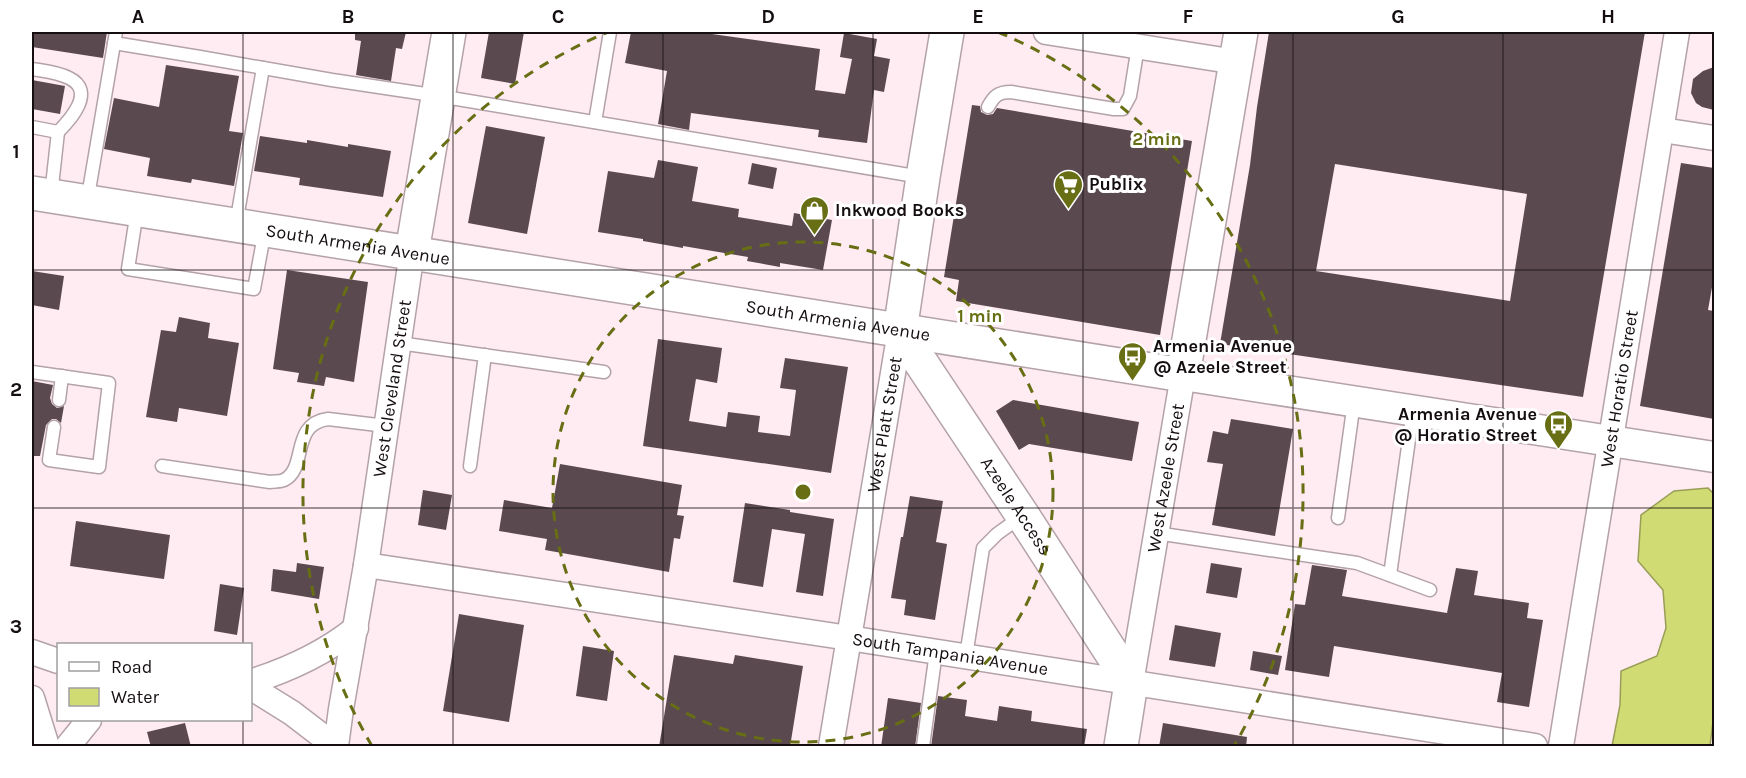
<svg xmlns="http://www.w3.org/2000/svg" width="1746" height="778" viewBox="0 0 1746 778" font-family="Karla,sans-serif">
  <rect width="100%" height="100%" fill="#ffebf2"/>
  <path fill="#d0db74" stroke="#989e56" stroke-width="1.5" d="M1708,488L1714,494V713L1710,746H1612L1620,705L1621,671L1657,656L1666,628L1663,590L1638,561L1641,515L1674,491Z"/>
  <g fill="#5a4a50" fill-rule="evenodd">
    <path d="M32,32H107L103,58L32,47Z"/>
    <path d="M355,32H406L402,49L396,48L391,81L356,75L361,41L355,40Z"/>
    <path d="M489,32H524L515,84L481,78Z"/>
    <path d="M631,32H712V34L820,49L815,90L845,94L852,59L840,57L844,33L877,39L874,56L890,59L884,92L874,90L867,143L818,137L819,130L691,113L689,130L658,124L667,71L625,63Z"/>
    <path d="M1269,32H1645L1583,397L1220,344L1250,165L1257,107ZM1335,164L1527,194L1510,301L1316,271Z"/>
    <path d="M166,65L239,76L229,131L243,133L234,186L192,179L191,183L147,176L150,158L104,149L114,98L159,107Z"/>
    <path d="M1714,67V110L1702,107L1696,103L1691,93L1693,79L1703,71Z"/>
    <path d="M32,80L65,86L60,114L32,109Z"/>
    <path d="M972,105L980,106L981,112L987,115L993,114L997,108L1192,141L1160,335L956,301L959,280L944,277Z"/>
    <path d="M486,126L545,137L527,234L468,223Z"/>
    <path d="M260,136L307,143V140L348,147V144L391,151L383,197L299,185L300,178L254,171Z"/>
    <path d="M658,160L698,167L692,201L739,209L738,217L792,226L794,213L832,220L823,270L780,263V267L747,261L748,257L683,246V248L643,241V239L598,232L608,171L654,178Z"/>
    <path d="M752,163L777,168L773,189L748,184Z"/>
    <path d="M1681,163L1714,168V276L1708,310L1714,311V419L1640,406Z"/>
    <path d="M287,270L368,282L354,382L326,377L324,386L297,382L299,373L273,369Z"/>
    <path d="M32,271L64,276L59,310L32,305Z"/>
    <path d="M179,317L210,323L208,338L239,343L227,416L179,408L177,422L146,417L161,330L176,332Z"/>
    <path d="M658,339L722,348L717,383L696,379L689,421L726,427L728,412L760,416L758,432L790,436L796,390L780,388L785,358L848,367L831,473L643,446Z"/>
    <path d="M32,381L53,385L50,398L52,404L57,408L64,406L61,423L56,419H52L46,425L40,456H32Z"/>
    <path d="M1013,400L1139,422L1132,461L1029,444L1019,450L996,411Z"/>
    <path d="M1231,419L1293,429L1275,536L1212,525L1223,464L1207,462L1213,431L1228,434Z"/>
    <path d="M560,464L682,485L677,515L684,516L680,539L674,538L669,572L545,550L547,539L499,531L504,500L552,508Z"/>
    <path d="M423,490L452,495L446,530L418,525Z"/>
    <path d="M910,496L943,501L936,542L947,544L935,620L904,615L906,600L891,598L901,537H903Z"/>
    <path d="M745,503L790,510V512L834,519L823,596L796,592L805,534L772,529L763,587L733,582Z"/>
    <path d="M76,521L170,535L164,579L70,566Z"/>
    <path d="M297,563L324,567L319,599L271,591L273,569L296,572Z"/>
    <path d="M1211,563L1242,568L1237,598L1206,593Z"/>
    <path d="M1312,565L1347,570L1342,596L1447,613L1456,568L1478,571L1474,595L1529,603L1527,618L1543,620L1529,707L1497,702L1502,673L1334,646L1329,677L1285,670L1295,604L1305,605Z"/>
    <path d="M220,584L244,588L237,635L214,631Z"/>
    <path d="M459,614L524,625L509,722L443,711Z"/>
    <path d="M1175,625L1221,633L1215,667L1169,660Z"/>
    <path d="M583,646L614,651L607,701L576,696Z"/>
    <path d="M1253,651L1282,656L1278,675L1250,670Z"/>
    <path d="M674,655L733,664L735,655L803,666L790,747H659Z"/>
    <path d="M938,696L967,700L965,716L997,721L999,706L1032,711L1031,721L1087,729L1084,747H931Z"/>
    <path d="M888,698L921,703L915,747H881Z"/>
    <path d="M185,723L191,747H151L147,732Z"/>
    <path d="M1163,723L1247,737L1246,747H1159Z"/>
  </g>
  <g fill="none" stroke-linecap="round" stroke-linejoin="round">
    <defs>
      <g id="service">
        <path d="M114,43L200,57L332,80L439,96L921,177"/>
        <path d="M32,69C44,71 57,72 69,78C96,91 71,119 58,132"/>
        <path d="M988,107C994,96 998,92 1011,92L1114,109H1123L1130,96L1138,46"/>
        <path d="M595,122L610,32"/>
        <path d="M32,127L58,132L51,195"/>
        <path d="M87,202L116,32"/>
        <path d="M137,211L128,269L254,289L265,230"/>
        <path d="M236,224L263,68"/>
        <path d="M399,343L604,372"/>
        <path d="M32,372L109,383L99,467L49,460L54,427"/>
        <path d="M59,400L62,376"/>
        <path d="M162,466L270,482C274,481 280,482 284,480C308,468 290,424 328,419L386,426"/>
        <path d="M470,466L485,355"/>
        <path d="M1338,518L1354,402"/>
        <path d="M1156,533L1357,563L1430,590"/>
        <path d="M1390,575L1413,411"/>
        <path d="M966,656L983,548L997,534L1022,516"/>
        <path d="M923,746L936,652"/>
      </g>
      <g id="minor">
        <path d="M1046,32L1236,62"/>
        <path d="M1662,130L1714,138"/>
        <path id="s1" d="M366,565L849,638L1535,746"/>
        <path d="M32,652L58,661"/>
        <path d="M250,682C288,670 325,653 356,628"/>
        <path id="s2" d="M1131,683L1183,375"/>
        <path d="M250,687L292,713L335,746"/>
        <path d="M32,698L47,746"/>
        <path d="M68,746L89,720"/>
        <path id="s3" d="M336,746L341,709L366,565L412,252"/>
        <path id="s4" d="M831,746L900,331"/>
        <path id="s5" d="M1561,746L1677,32"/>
      </g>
      <path id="tertiary" d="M1183,375L1714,457"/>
      <g id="secondary">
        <path id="s6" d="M32,193L1183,375L1241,32"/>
        <path d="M412,252L449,32"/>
        <path id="s7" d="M900,331L1023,516L1131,683L1121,746"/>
        <path d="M900,331L923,177L947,32"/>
      </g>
    </defs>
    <use href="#service" stroke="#b4a2a9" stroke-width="15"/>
    <use href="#minor" stroke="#b4a2a9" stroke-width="27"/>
    <use href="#tertiary" stroke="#b4a2a9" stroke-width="33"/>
    <use href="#secondary" stroke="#b4a2a9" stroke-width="36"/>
    <use href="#service" stroke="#fff" stroke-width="12"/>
    <use href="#minor" stroke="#fff" stroke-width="24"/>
    <use href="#tertiary" stroke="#fff" stroke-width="30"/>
    <use href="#secondary" stroke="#fff" stroke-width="33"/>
  </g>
  <path fill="none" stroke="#150e11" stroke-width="1.5" stroke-opacity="0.55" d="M243,32V644M453,32V746M663,32V746M873,32V746M1083,32V746M1293,32V746M1503,32V746M32,270H1714M32,508H1714M243,720V746"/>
  <g fill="none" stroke="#676e13" stroke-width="3" stroke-dasharray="10 8">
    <circle cx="803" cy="492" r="250"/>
    <path d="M372 746A500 500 0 0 1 608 32M998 32A500 500 0 0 1 1234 746"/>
  </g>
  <defs>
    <symbol id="supermarket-pin" viewBox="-11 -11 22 30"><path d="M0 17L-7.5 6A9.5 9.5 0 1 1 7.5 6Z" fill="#676e13" stroke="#fff"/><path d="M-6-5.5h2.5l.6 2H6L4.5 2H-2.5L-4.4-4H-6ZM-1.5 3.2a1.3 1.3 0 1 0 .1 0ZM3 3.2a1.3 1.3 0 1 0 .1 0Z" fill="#fff"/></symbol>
    <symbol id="shop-pin" viewBox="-11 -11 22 30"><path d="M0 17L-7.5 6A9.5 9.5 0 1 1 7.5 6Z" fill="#676e13" stroke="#fff"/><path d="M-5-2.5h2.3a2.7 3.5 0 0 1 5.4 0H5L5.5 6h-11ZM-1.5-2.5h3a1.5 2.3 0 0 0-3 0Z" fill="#fff"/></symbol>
    <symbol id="bus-pin" viewBox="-11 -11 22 30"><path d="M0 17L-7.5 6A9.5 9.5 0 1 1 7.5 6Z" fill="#676e13" stroke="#fff"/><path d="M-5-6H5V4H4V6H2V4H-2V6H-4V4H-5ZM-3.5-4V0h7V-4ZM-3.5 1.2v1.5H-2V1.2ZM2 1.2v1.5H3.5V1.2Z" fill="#fff"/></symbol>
  </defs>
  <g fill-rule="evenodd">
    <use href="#supermarket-pin" x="1052" y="168" width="33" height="45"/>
    <use href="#shop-pin" x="798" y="194" width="33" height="45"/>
    <use href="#bus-pin" x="1116" y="340" width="33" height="45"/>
    <use href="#bus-pin" x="1542" y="408" width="33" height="45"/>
  </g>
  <g text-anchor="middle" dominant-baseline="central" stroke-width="6" stroke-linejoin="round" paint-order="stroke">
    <g font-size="18" font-weight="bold" fill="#150e11" stroke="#fff" text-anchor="start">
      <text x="1089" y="184">Publix</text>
      <text x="835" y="210">Inkwood Books</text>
      <text x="1153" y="346">Armenia Avenue<tspan x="1153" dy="21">@ Azeele Street</tspan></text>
      <text x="1537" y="414" text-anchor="end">Armenia Avenue<tspan x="1537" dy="21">@ Horatio Street</tspan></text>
    </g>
    <g font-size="18" fill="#150e11" stroke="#fff">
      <text stroke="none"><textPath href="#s6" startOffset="330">South Armenia Avenue</textPath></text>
      <text stroke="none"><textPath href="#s6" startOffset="816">South Armenia Avenue</textPath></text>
      <text stroke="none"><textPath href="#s3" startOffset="362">West Cleveland Street</textPath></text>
      <text stroke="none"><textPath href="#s5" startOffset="362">West Horatio Street</textPath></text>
      <text stroke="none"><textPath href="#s4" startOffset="326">West Platt Street</textPath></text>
      <text stroke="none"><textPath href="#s2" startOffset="208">West Azeele Street</textPath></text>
      <text stroke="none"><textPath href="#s7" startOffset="210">Azeele Access</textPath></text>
      <text stroke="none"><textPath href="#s1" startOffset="591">South Tampania Avenue</textPath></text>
    </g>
  </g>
  <circle cx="803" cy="492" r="9" fill="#676e13" stroke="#fff" stroke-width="3"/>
  <g font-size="18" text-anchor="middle" font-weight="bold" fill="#676e13" stroke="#fff" stroke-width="6" stroke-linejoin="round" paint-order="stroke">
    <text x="1157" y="145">2 min</text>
    <text x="980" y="322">1 min</text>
  </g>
  <rect width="1746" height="778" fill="none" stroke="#ffffff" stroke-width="66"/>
  <rect x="57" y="643" width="195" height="78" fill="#ffffff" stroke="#a19fa0" stroke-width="1.5"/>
  <rect x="69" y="662" width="30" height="9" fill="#ffffff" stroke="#a19fa0" stroke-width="1.5"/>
  <text x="111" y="673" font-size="18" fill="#150e11">Road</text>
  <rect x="69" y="688" width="30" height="18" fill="#d0db74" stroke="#a19fa0" stroke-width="1.5"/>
  <text x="111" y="703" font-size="18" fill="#150e11">Water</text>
  <rect x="33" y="33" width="1680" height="712" fill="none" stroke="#150e11" stroke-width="2"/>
  <g font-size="20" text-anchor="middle" font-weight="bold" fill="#150e11">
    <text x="138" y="23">A</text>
    <text x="348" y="23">B</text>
    <text x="558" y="23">C</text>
    <text x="768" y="23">D</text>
    <text x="978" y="23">E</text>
    <text x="1188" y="23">F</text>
    <text x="1398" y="23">G</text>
    <text x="1608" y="23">H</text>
    <text x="16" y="158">1</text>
    <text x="16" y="396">2</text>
    <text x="16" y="633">3</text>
  </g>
</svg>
